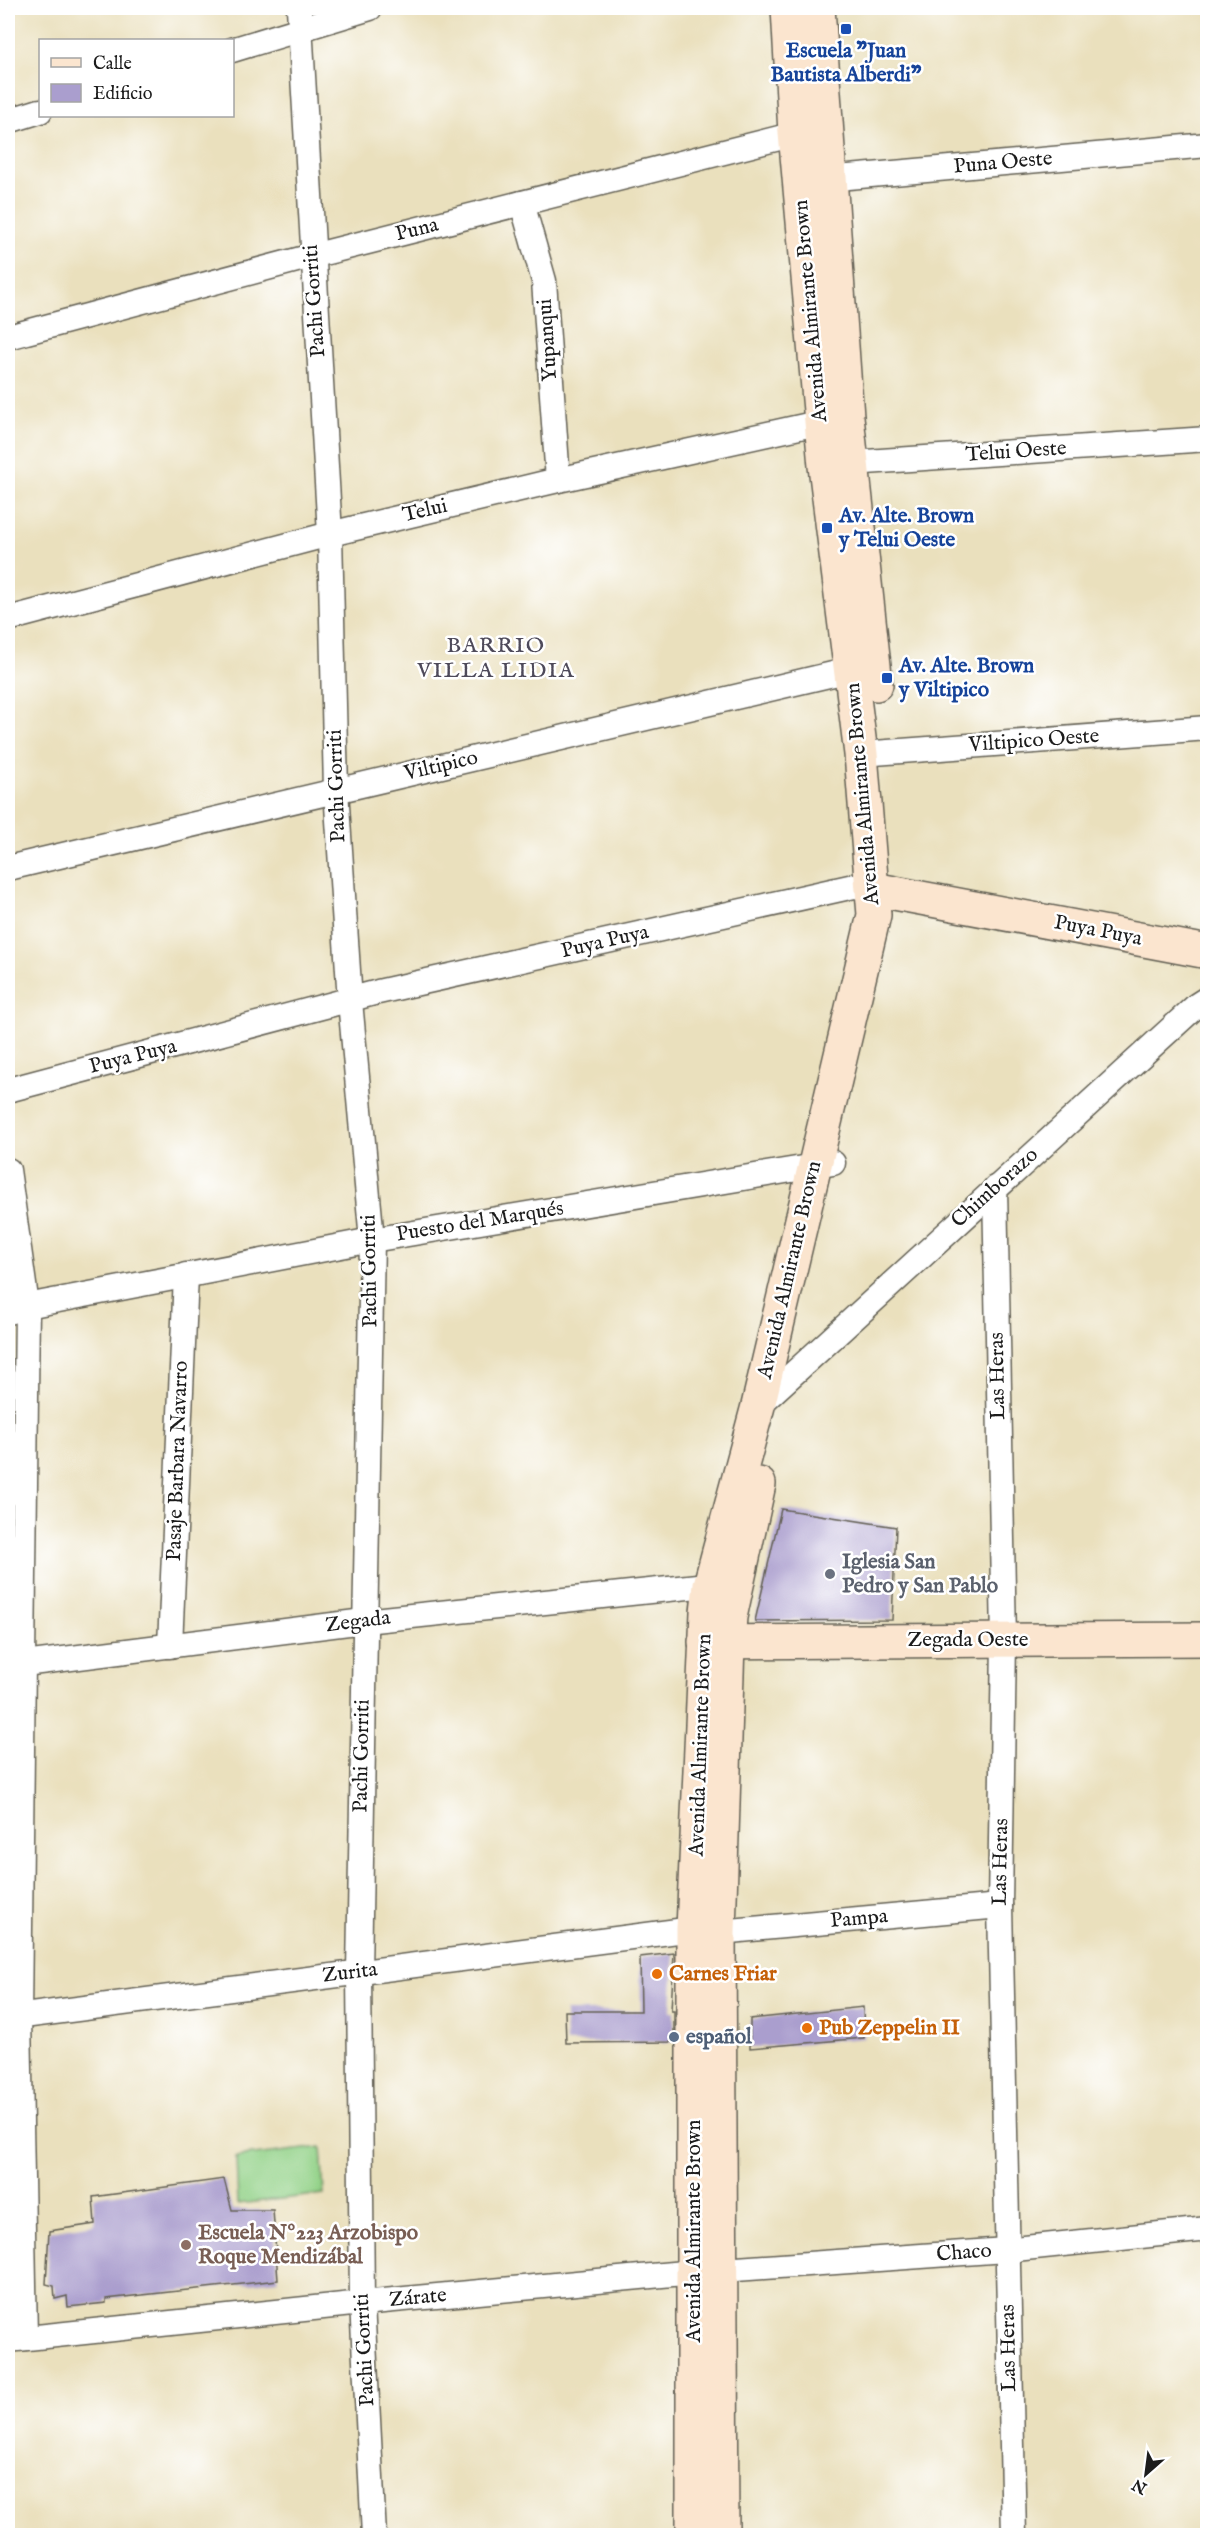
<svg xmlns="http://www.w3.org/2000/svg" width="1215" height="2543" viewBox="0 0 1215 2543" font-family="'IM FELL English',serif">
  <rect width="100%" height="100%" fill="#fff"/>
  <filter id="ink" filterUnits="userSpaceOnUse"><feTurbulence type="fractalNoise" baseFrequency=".0167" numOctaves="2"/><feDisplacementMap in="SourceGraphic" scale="12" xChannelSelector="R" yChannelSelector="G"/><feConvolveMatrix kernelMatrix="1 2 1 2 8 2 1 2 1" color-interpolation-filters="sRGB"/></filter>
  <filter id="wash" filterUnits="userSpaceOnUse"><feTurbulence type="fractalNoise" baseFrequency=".008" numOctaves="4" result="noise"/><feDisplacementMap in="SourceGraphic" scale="24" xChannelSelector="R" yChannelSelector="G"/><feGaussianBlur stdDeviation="1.35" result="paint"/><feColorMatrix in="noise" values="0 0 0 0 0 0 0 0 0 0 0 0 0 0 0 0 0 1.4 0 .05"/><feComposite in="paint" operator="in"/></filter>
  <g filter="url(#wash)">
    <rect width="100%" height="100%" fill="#eae0bd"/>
    <path fill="#93d288" stroke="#587752" stroke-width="1.5" d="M321,2147L324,2194L238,2204L236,2157Z"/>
    <g id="blocks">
      <g fill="#aa9ece">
        <path d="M781,1509L896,1527L892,1620L755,1621Z"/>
        <path d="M674,1953L671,2011H674V2042L566,2043L565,2011H641L640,1957Z"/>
        <path d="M863,2007L864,2038L750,2048V2019Z"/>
        <path d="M224,2179L232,2210H273L278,2280L106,2299V2303L68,2307L67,2296L55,2299L54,2286L46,2284L49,2231L95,2224L93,2197Z"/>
      </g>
    </g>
  </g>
  <g filter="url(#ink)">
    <use href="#blocks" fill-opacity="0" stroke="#646154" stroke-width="1.5"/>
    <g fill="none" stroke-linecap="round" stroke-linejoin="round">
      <defs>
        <g id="minor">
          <path d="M299,8L330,534L336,790L350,1001L372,1240L359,1972L362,2303L374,2536"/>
          <path d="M232,50L370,8"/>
          <path d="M8,121L40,111"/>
          <path d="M815,180L1208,145"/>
          <path d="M522,203L544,281L558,480"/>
          <path d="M8,337L312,256L811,130"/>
          <path d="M836,464L1208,439"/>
          <path d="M8,619L330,534L558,480L836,419"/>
          <path d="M861,754L1208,728"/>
          <path d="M8,868L867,666"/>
          <path d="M8,1090L378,992L854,886L873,889"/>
          <path d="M8,1170L27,1306L19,2017L25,2338"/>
          <path d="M995,1188L1004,1640L1000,1906L1014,2536"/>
          <path d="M8,1312L27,1306L372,1240L833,1163"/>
          <path d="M758,1406L1197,1005L1208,998"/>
          <path d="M170,1646L186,1275"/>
          <path d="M8,1666L364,1621L726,1583"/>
          <path d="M8,2018L693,1929L719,1932L1000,1906"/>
          <path d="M8,2340L362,2303L694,2272L1006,2250L1208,2229"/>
        </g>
        <g id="secondary">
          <path d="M818,8L847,417L876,684"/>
          <path d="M873,889L1208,952"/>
          <path d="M705,1642L1208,1639"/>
          <path d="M693,2536V1929L707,1612L710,1585L758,1406L874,915L861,754L825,466L795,133L788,8"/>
          <path d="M722,2536L719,1932L728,1642L730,1617L759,1484"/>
        </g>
      </defs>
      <use href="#minor" stroke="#646154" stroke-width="27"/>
      <use href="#secondary" stroke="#646154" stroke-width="36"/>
      <use href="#minor" stroke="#fff" stroke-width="24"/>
      <use href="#secondary" stroke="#fbe5cf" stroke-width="33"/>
    </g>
  </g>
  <g fill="#1a4fb4" stroke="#fff" stroke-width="2">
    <rect x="840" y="23" width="12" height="12" rx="3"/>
    <rect x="821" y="522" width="12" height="12" rx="3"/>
    <rect x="881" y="672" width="12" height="12" rx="3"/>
  </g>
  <circle fill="#6b7280" stroke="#fff" stroke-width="2" cx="830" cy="1574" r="6"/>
  <g fill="#e8710a" stroke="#fff" stroke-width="2">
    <circle cx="657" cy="1974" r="6"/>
    <circle cx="807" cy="2028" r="6"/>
  </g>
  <circle fill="#5c6f8a" stroke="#fff" stroke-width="2" cx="674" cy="2037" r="6"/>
  <circle fill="#8d6e63" stroke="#fff" stroke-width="2" cx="186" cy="2245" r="6"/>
  <g text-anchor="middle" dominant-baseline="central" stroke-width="5" stroke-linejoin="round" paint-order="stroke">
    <g font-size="21" font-weight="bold" fill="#164399" stroke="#fff" text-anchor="start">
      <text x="846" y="51" text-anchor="middle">Escuela "Juan<tspan x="846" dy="24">Bautista Alberdi"</tspan></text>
      <text x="839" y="516">Av. Alte. Brown<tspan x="839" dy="24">y Telui Oeste</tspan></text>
      <text x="899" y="666">Av. Alte. Brown<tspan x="899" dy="24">y Viltipico</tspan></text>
    </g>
    <g font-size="21" fill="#1c1c1c" stroke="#fff">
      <text transform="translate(1003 163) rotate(-5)">Puna Oeste</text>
      <text transform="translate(417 230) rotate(-14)">Puna</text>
      <text transform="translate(315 301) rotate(-94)">Pachi Gorriti</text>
      <text transform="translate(811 311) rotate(-95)">Avenida Almirante Brown</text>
      <text transform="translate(548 340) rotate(-94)">Yupanqui</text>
      <text transform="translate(1016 452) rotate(-4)">Telui Oeste</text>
      <text transform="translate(425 511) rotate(-13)">Telui</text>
      <text transform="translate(1034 741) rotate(-4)">Viltipico Oeste</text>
      <text transform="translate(441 766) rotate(-13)">Viltipico</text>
      <text transform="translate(337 786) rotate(-92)">Pachi Gorriti</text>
      <text transform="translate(863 794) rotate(-95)">Avenida Almirante Brown</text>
      <text transform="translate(1098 931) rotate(11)">Puya Puya</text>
      <text transform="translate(605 942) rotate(-13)">Puya Puya</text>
      <text transform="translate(133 1057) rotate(-14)">Puya Puya</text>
      <text transform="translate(995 1188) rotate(-42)">Chimborazo</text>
      <text transform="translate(480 1222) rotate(-9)">Puesto del Marqués</text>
      <text transform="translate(790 1270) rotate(-77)">Avenida Almirante Brown</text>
      <text transform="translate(370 1271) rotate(-91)">Pachi Gorriti</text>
      <text transform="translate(998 1376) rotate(-91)">Las Heras</text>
      <text transform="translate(178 1461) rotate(-88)">Pasaje Barbara Navarro</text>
      <text transform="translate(358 1622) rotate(-7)">Zegada</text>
      <text x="968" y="1640">Zegada Oeste</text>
      <text transform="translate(701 1745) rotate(-88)">Avenida Almirante Brown</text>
      <text transform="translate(362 1756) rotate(-89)">Pachi Gorriti</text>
      <text transform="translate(1001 1862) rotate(-89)">Las Heras</text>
      <text transform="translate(859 1919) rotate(-5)">Pampa</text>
      <text transform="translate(350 1973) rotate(-7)">Zurita</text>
      <text transform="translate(694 2231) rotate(-90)">Avenida Almirante Brown</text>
      <text transform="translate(964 2253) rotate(-4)">Chaco</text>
      <text transform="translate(418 2298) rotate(-5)">Zárate</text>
      <text transform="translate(1009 2348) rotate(-91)">Las Heras</text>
      <text transform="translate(365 2350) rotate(-93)">Pachi Gorriti</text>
    </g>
    <g font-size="21" font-weight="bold" fill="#5b616d" stroke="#fff" text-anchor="start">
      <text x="842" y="1562">Iglesia San<tspan x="842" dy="24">Pedro y San Pablo</tspan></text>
    </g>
    <g font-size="21" font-weight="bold" fill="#c56008" stroke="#fff" text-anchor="start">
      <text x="669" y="1974">Carnes Friar</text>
      <text x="819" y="2028">Pub Zeppelin II</text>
    </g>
    <g font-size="21" font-weight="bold" fill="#4e5e75" stroke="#fff" text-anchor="start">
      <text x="686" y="2037">español</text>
    </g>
    <g font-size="21" font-weight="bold" fill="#785e54" stroke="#fff" text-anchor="start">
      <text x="198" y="2233">Escuela Nº223 Arzobispo<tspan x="198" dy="24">Roque Mendizábal</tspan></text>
    </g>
    <g font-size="22" letter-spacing="1.5" fill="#4e4a5a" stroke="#fff">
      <text x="496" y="646">BARRIO<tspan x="496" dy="25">VILLA LIDIA</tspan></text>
    </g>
  </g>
  <rect width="1215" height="2543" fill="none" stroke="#fff" stroke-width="30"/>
  <rect x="39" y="39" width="195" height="78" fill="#ffffff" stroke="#a4a4a4" stroke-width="1.5"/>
  <rect x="51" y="58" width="30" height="9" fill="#fbe5cf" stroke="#a4a4a4" stroke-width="1.5"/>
  <text x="93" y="69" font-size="18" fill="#1c1c1c">Calle</text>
  <rect x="51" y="84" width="30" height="18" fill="#aa9ece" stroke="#a4a4a4" stroke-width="1.5"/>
  <text x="93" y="99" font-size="18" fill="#1c1c1c">Edificio</text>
  <g transform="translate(1146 2474) rotate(208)" stroke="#ffffff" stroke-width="4.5" paint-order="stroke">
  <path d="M0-4.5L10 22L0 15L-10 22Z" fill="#1c1c1c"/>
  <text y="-9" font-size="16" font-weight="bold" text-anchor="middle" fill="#1c1c1c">N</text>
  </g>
</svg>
